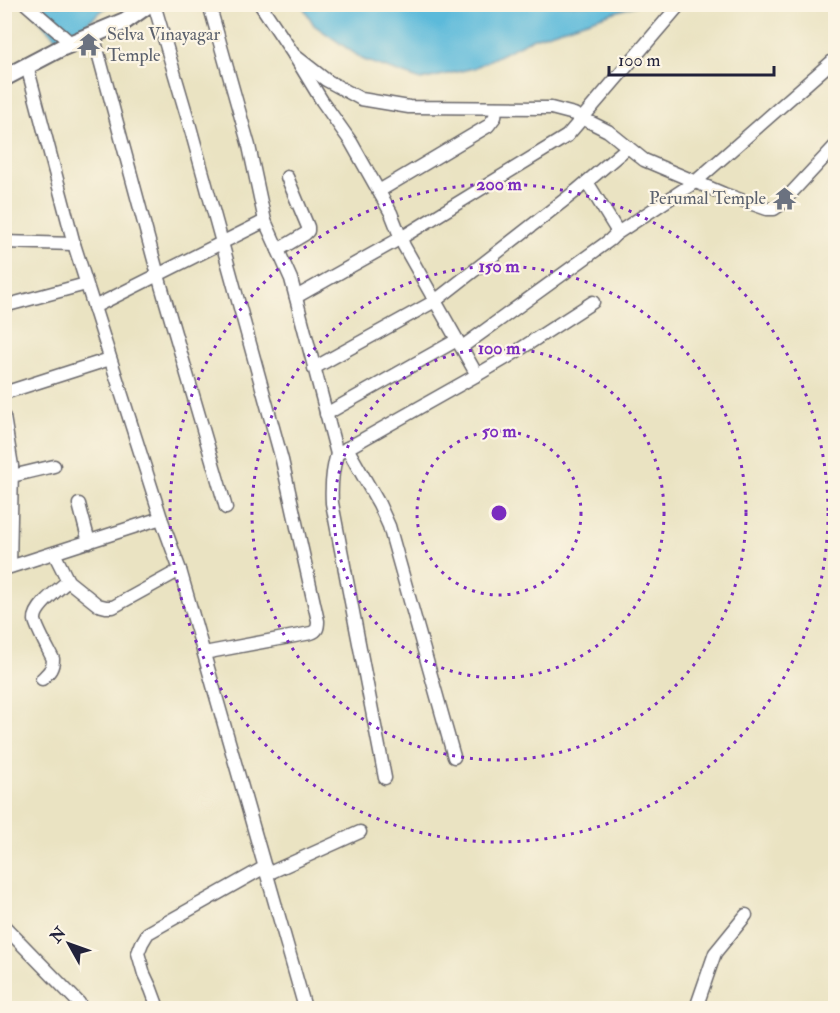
<svg xmlns="http://www.w3.org/2000/svg" width="840" height="1013" viewBox="0 0 840 1013" font-family="'IM FELL Double Pica',serif">
  <rect width="100%" height="100%" fill="#fcf5e5"/>
  <filter id="ink" filterUnits="userSpaceOnUse"><feTurbulence type="fractalNoise" baseFrequency=".0167" numOctaves="2"/><feDisplacementMap in="SourceGraphic" scale="12" xChannelSelector="R" yChannelSelector="G"/><feConvolveMatrix kernelMatrix="1 2 1 2 8 2 1 2 1" color-interpolation-filters="sRGB"/></filter>
  <filter id="wash" filterUnits="userSpaceOnUse"><feTurbulence type="fractalNoise" baseFrequency=".008" numOctaves="4" result="noise"/><feDisplacementMap in="SourceGraphic" scale="24" xChannelSelector="R" yChannelSelector="G"/><feGaussianBlur stdDeviation="1.35" result="paint"/><feColorMatrix in="noise" values="0 0 0 0 0 0 0 0 0 0 0 0 0 0 0 0 0 1.4 0 .05"/><feComposite in="paint" operator="in"/></filter>
  <g filter="url(#wash)">
    <rect width="100%" height="100%" fill="#eae3c2"/>
    <g fill="#5cbada" stroke="#3f6e8a" stroke-width="1.5">
      <path d="M26,5H109L61,44Z"/>
      <path d="M302,5H637L534,38L474,68L421,80L364,60L314,25Z"/>
    </g>
  </g>
  <g filter="url(#ink)">
    <g fill="none" stroke-linecap="round" stroke-linejoin="round">
      <defs>
        <g id="street">
          <path d="M26,4L72,44"/>
          <path d="M154,4L189,123L282,460L318,621C318,628 317,631 311,633L204,653"/>
          <path d="M209,4L249,146L265,221"/>
          <path d="M260,4L294,55L326,80L361,99L409,107L551,108L574,114L608,131L644,160L724,194L767,209H774L780,205L836,145"/>
          <path d="M93,34L158,275L226,508"/>
          <path d="M294,55L322,101L351,142L391,213L404,246L477,375L337,454C332,471 331,486 332,503L385,778"/>
          <path d="M27,66L74,244L161,518L180,570L305,1008"/>
          <path d="M379,191L488,126L495,117L496,108"/>
          <path d="M616,234L695,182L836,58"/>
          <path d="M4,242L74,244"/>
          <path d="M278,250L305,234L308,231V227L287,177"/>
          <path d="M296,297L401,238L567,136L680,4"/>
          <path d="M4,306L86,284"/>
          <path d="M94,307L265,221L291,279L337,454"/>
          <path d="M462,347L610,240L616,234V229L587,182"/>
          <path d="M314,368L435,301L576,191L628,147"/>
          <path d="M477,375L511,355L593,302"/>
          <path d="M4,393L110,359"/>
          <path d="M326,414L457,340"/>
          <path d="M4,417L12,466L10,567L161,518"/>
          <path d="M347,448L379,504L389,526L454,757"/>
          <path d="M12,476L54,466"/>
          <path d="M79,504L89,542"/>
          <path d="M54,553L68,581L98,605L106,607H113L180,570"/>
          <path d="M42,679C49,672 53,669 53,659C49,651 36,627 35,620C34,607 59,589 68,581"/>
          <path d="M267,874L360,832"/>
          <path d="M4,926L79,1003L81,1008"/>
          <path d="M158,1008L151,989L144,974L138,953L142,943L148,933L265,867"/>
          <path d="M696,1008L715,953L746,915"/>
        </g>
        <path id="secondary" d="M4,78L63,47L125,21L149,4"/>
      </defs>
      <use href="#street" stroke="#68666a" stroke-width="15"/>
      <use href="#secondary" stroke="#68666a" stroke-width="20"/>
      <use href="#street" stroke="#fff" stroke-width="12"/>
      <use href="#secondary" stroke="#fff" stroke-width="16"/>
    </g>
  </g>
  <g fill="none" stroke="#7b2cbf" stroke-width="3" stroke-dasharray="3 6">
    <circle cx="499" cy="513" r="82"/>
    <circle cx="499" cy="513" r="165"/>
    <circle cx="499" cy="513" r="247"/>
    <circle cx="499" cy="513" r="329"/>
  </g>
  <defs>
    <symbol id="temple-bare" viewBox="-9 -9 18 18"><path d="M0-6L5-2H3V0L6.5 2.5H4V6H1.5V3h-3V6H-4V2.5H-6.5L-3 0V-2H-5Z" fill="#6b7280" stroke="#fcf5e5" stroke-width="2.5" paint-order="stroke"/></symbol>
  </defs>
  <g fill-rule="evenodd">
    <use href="#temple-bare" x="72" y="28" width="33" height="33"/>
    <use href="#temple-bare" x="768" y="182" width="33" height="33"/>
  </g>
  <g text-anchor="middle" dominant-baseline="central" stroke-width="4.5" stroke-linejoin="round" paint-order="stroke">
    <g font-size="18" fill="#5b616d" stroke="#fcf5e5" text-anchor="start">
      <text x="107" y="34">Selva Vinayagar<tspan x="107" dy="21">Temple</tspan></text>
      <text x="766" y="198" text-anchor="end">Perumal Temple</text>
    </g>
  </g>
  <circle cx="499" cy="513" r="9" fill="#7b2cbf" stroke="#fcf5e5" stroke-width="3"/>
  <g font-size="18" text-anchor="middle" font-weight="bold" fill="#7b2cbf" stroke="#fcf5e5" stroke-width="4.5" stroke-linejoin="round" paint-order="stroke">
    <text x="499" y="190">200 m</text>
    <text x="499" y="272">150 m</text>
    <text x="499" y="354">100 m</text>
    <text x="499" y="437">50 m</text>
  </g>
  <rect width="840" height="1013" fill="none" stroke="#fcf5e5" stroke-width="24"/>
  <g transform="translate(69 944) rotate(310)" stroke="#fcf5e5" stroke-width="4.5" paint-order="stroke">
  <path d="M0-4.5L10 22L0 15L-10 22Z" fill="#22223b"/>
  <text y="-9" font-size="16" font-weight="bold" text-anchor="middle" fill="#22223b">N</text>
  </g>
  <path d="M609 66v9h165v-9" fill="none" stroke="#22223b" stroke-width="3"/>
  <text x="618" y="66" font-size="18" fill="#22223b" stroke="#fcf5e5" stroke-width="4.5" paint-order="stroke">100 m</text>
</svg>
